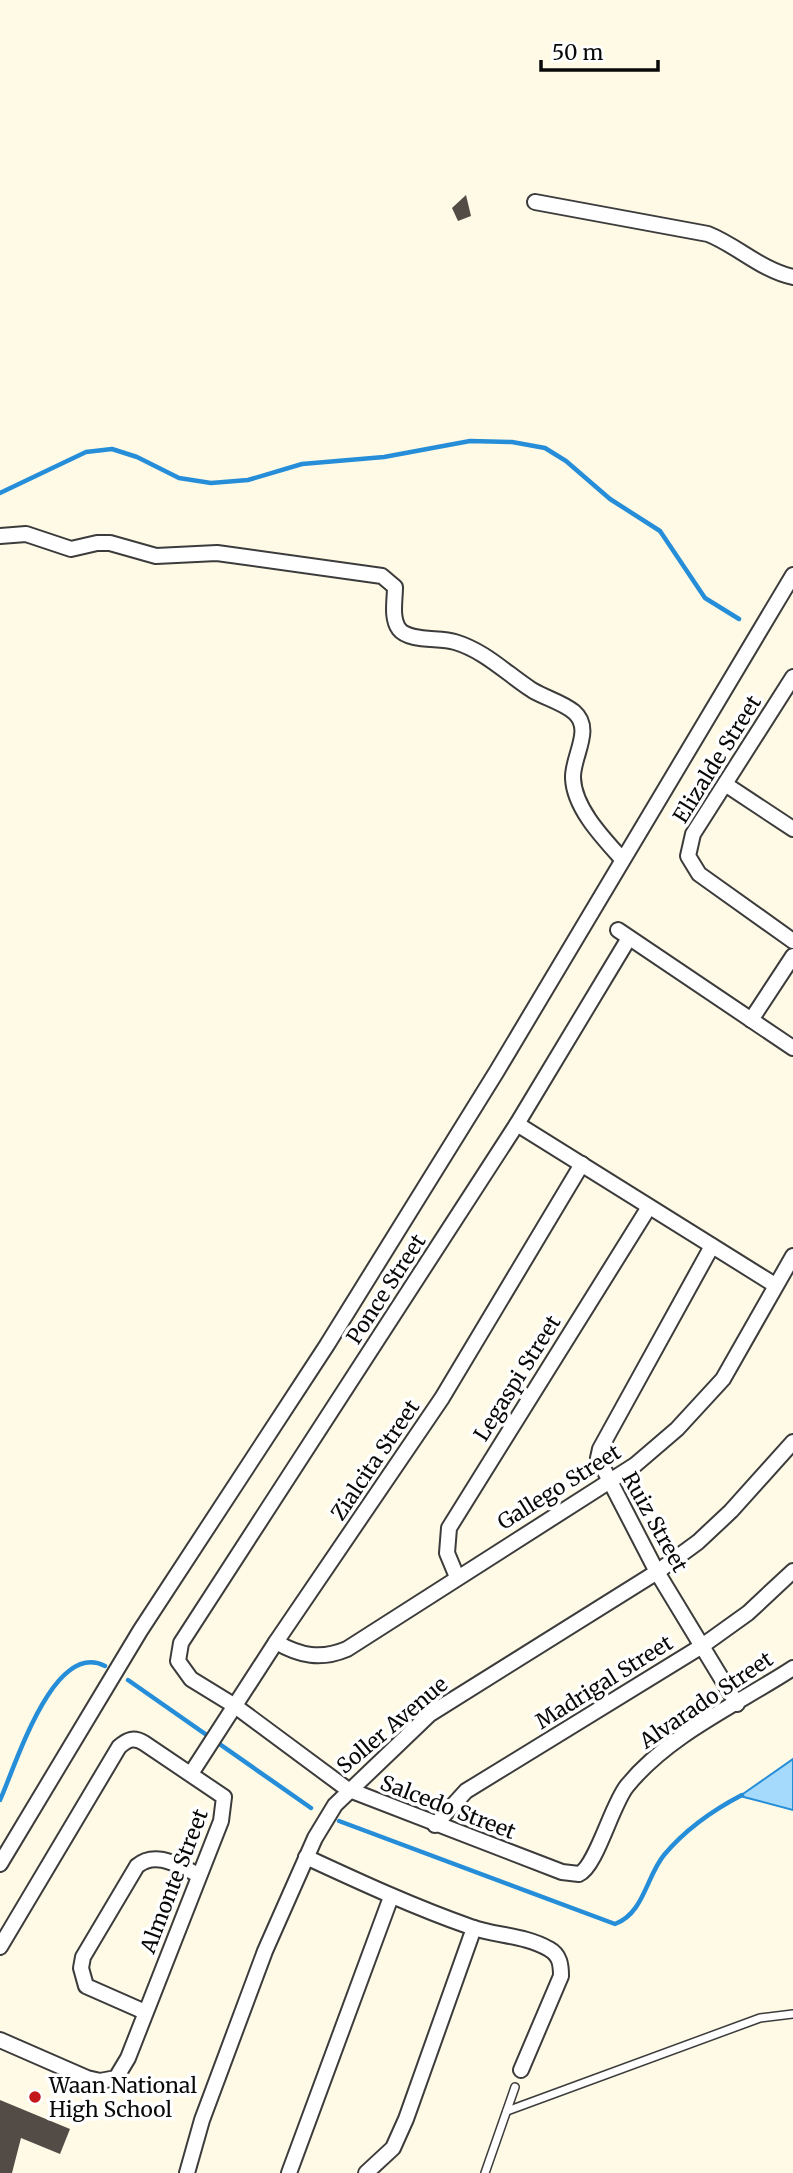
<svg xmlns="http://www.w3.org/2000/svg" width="793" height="2173" viewBox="0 0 793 2173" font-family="Merriweather,serif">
  <rect width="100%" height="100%" fill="#fffae6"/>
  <path fill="#a5dafc" stroke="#268ed9" stroke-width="2" d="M793,1759V1810L740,1796Z"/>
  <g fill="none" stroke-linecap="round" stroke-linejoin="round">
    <g stroke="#268ed9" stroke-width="4.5">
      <path d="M0,493L86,452L112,449L137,457L179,478L211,483L248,480L302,464L384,457L470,441L512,442L545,448L566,461L610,499L660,531L705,598L739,619"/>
      <path d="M128,1680L311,1808"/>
      <path d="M0,1800C15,1768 53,1639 105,1666"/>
      <path d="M339,1821L615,1924C644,1913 646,1877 664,1855C685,1830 713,1810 742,1795"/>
    </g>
  </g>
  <g fill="#534b45">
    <path d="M466,195L471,216L458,221L452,208Z"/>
    <path d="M0,2100L70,2129L60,2154L21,2138L12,2173H0Z"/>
  </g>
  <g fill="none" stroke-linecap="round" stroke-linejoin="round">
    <defs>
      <g id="service">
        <path d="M507,2111L760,2018L793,2014"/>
        <path d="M485,2173L515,2087"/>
      </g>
      <g id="minor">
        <path d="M535,202L708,234C738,246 761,270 793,277"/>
        <path d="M0,536L26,534L71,549L97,543H110L156,556L217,553L382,576L395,587C395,600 391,618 399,629C409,642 440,637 455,642C485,651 506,673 532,690C545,698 562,702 574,712C594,729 572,757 573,778C574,808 603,838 622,859"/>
        <path d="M793,677L693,834L688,856L699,874L793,941"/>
        <path d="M725,784L793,829"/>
        <path d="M618,930L793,1048"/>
        <path d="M629,938L517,1124L181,1643L178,1661L191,1679L235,1706L347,1789L562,1872L579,1874C596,1867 612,1804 627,1786C669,1734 738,1704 793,1668"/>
        <path d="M751,1020L793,956"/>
        <path d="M517,1124L775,1285"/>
        <path d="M712,1246L600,1449L598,1458L657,1572L737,1704"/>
        <path d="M457,1577L447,1553L449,1528L649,1207"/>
        <path d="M276,1642C300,1656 321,1660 347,1649L635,1465L677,1429L723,1379L793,1256"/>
        <path d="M192,1772L276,1642L442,1398L582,1164"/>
        <path d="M435,1825L466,1791L702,1646L748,1613L793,1571"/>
        <path d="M306,1857C360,1882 414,1907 471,1927C496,1936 525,1935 549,1949C560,1955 561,1965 561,1976L521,2070"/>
        <path d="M0,1864L140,1631L327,1345L497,1071L793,575"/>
        <path d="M0,1947L119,1747C128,1739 134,1737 144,1743L224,1797L221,1821L128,2058L116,2078L100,2081L87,2078L0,2040"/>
        <path d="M145,2012L86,1986L81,1968L83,1957L137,1866C156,1850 179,1866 199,1875"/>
        <path d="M187,2173L202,2120L265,1951L315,1838L335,1805L430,1714L657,1572L698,1542L731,1511L793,1442"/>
        <path d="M289,2173L391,1897"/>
        <path d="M366,2173L393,2148L406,2119L474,1928"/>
      </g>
    </defs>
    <use href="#service" stroke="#3c3c3c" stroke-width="10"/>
    <use href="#minor" stroke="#3c3c3c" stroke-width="18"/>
    <use href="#service" stroke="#fff" stroke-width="7"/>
    <use href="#minor" stroke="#fff" stroke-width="14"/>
  </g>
  <circle fill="#c4171c" stroke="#fff" stroke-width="2.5" cx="35" cy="2097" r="7"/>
  <g text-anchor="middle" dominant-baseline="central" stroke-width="7" stroke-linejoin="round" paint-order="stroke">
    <g font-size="21" fill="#090909" stroke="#fff">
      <text transform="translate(717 759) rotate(-58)">Elizalde Street</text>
      <text transform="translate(386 1289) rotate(-57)">Ponce Street</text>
      <text transform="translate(517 1378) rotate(-58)">Legaspi Street</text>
      <text transform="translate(375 1460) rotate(-56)">Zialcita Street</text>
      <text transform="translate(559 1487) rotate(-32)">Gallego Street</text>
      <text transform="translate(655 1522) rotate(61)">Ruiz Street</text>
      <text transform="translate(604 1682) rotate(-32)">Madrigal Street</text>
      <text transform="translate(706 1700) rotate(-34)">Alvarado Street</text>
      <text transform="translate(392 1725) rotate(-40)">Soller Avenue</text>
      <text transform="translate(448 1807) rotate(21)">Salcedo Street</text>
      <text transform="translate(174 1881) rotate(-69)">Almonte Street</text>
    </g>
    <g font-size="21" fill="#090909" stroke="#fff" text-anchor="start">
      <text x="49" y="2085">Waan National<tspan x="49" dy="24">High School</tspan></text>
    </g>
  </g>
  <path d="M541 60v10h117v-10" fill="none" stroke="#090909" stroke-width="3.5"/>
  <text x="552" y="60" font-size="21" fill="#090909" stroke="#ffffff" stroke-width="5" paint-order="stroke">50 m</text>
</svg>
